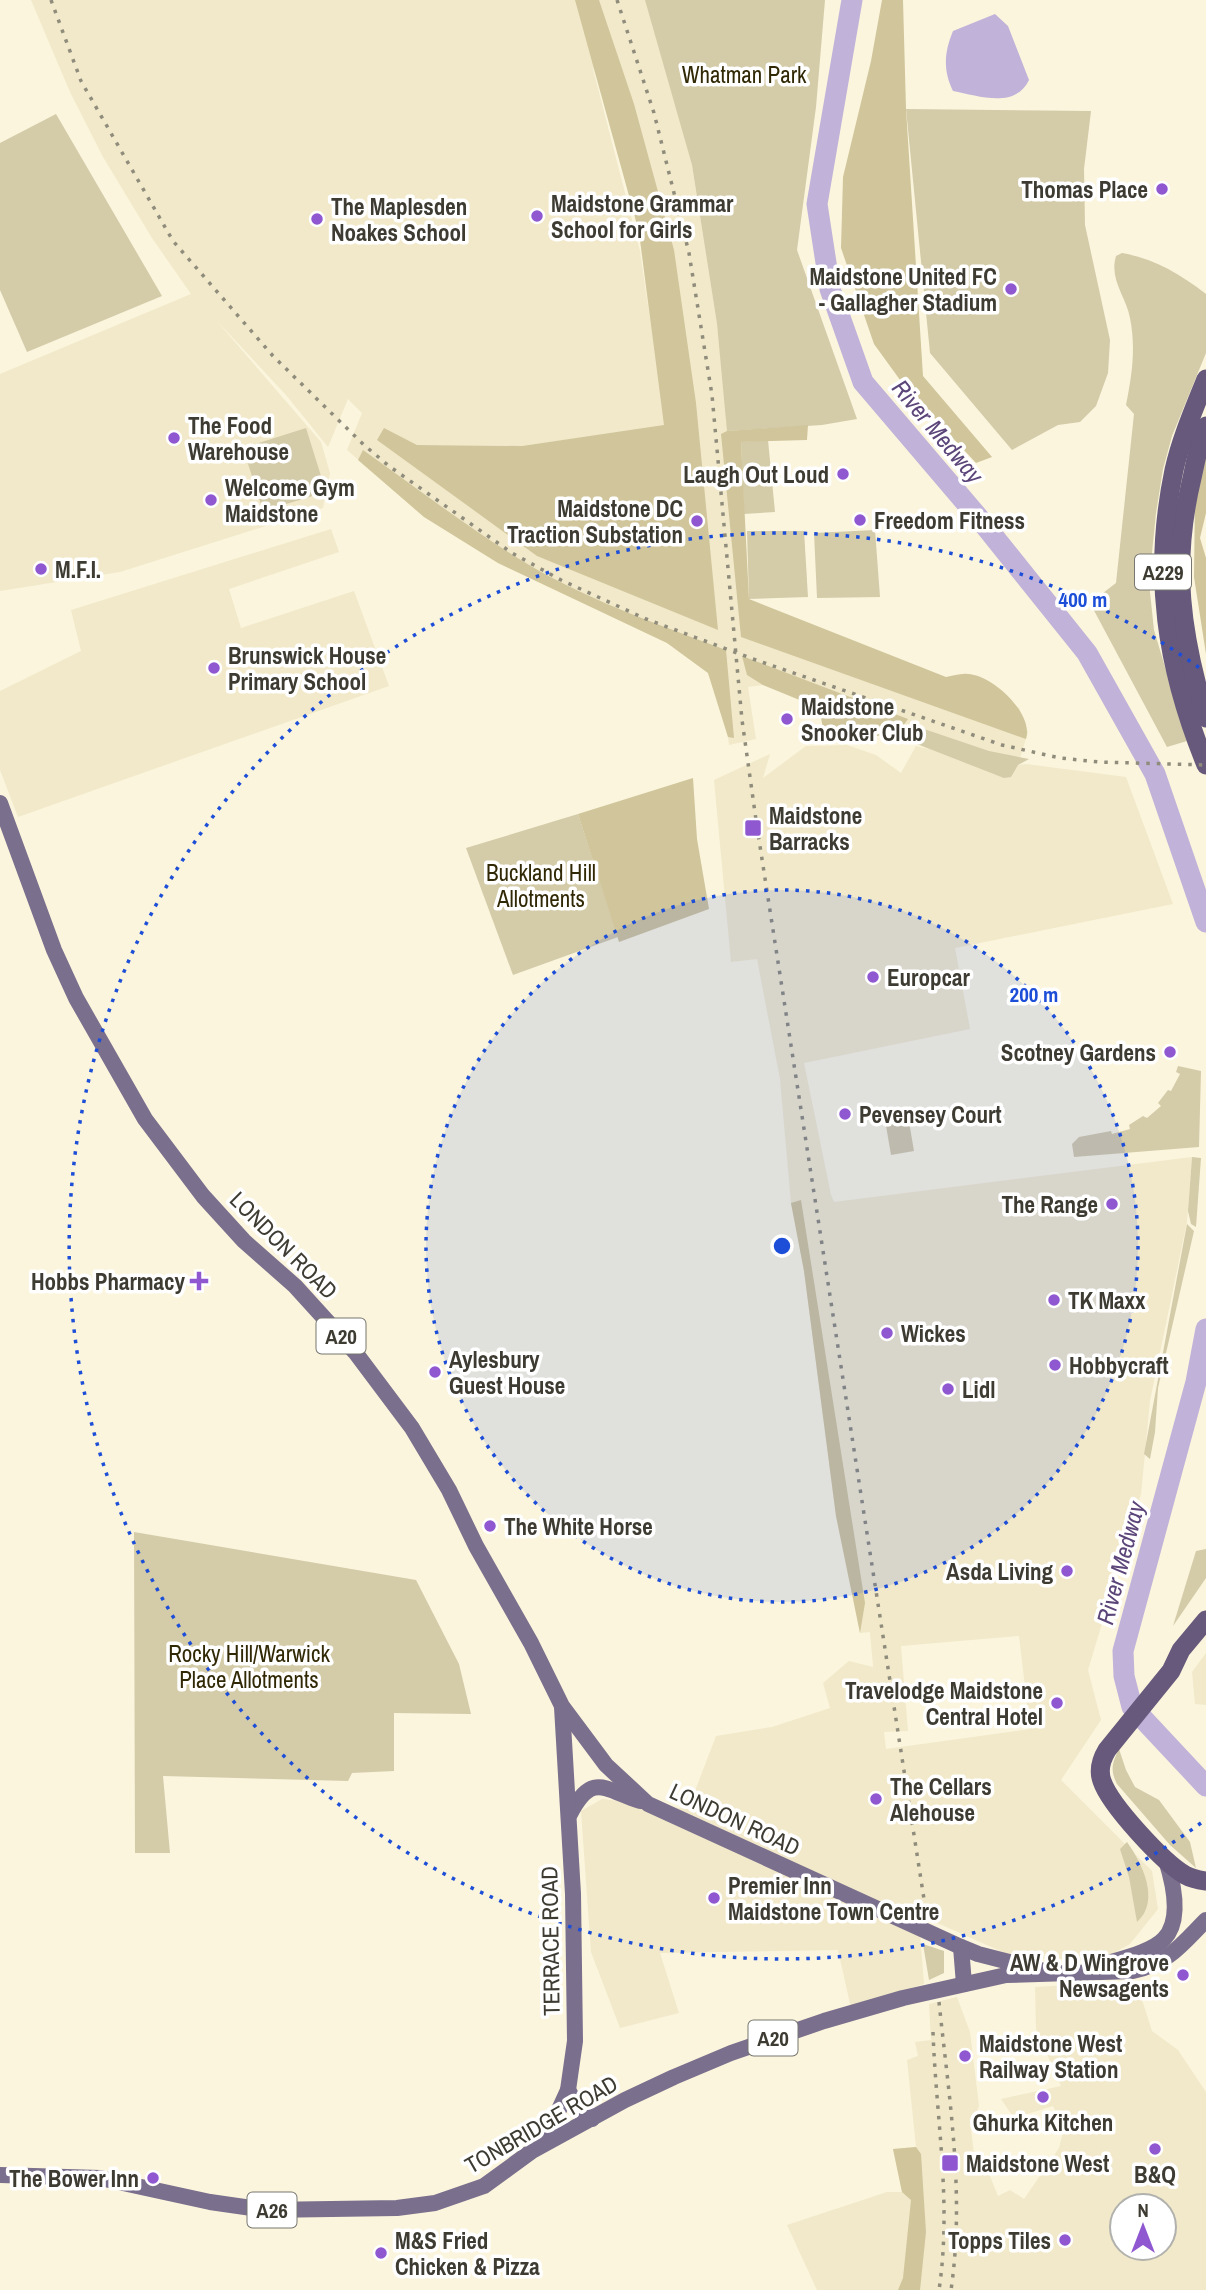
<svg xmlns="http://www.w3.org/2000/svg" width="1206" height="2290" viewBox="0 0 1206 2290" font-family="'Archivo Narrow',sans-serif">
  <rect width="100%" height="100%" fill="#fbf5dd"/>
  <g fill="#f2e9ca" fill-rule="evenodd">
    <path d="M31,0H646L666,61L692,165L717,324L747,606L1019,708L1028,732L1018,765L1026,764L1126,777L1173,904L955,948L970,1029L804,1063L831,1195L834,1202L1192,1157L1187,1222L1150,1401L1141,1494L1088,1670L1101,1720L1061,1780L1152,1871L1158,1909L1130,1944L1101,1960L1016,1958L935,1922L918,1909L924,1984L851,2008L838,1950L660,1953L679,2013L620,2028L591,1952L581,1811L602,1799L688,1809L716,1736L772,1727L830,1708L823,1683L849,1661L873,1667L870,1632L860,1633L836,1516L804,1271L791,1203L780,1079L757,959L731,962L714,780L770,754L763,778L806,746L847,745L876,755L901,773L916,746L929,749L917,744L894,728L847,718L763,685L748,687L756,739L729,745L728,737L708,673L667,643L498,563L424,517L347,450L362,413L348,399L328,447L286,395L216,320L321,442L330,473L323,508L120,572L0,591V374L191,294L152,238L103,157L70,92ZM592,65L602,91L639,232L650,320L640,251ZM657,427L464,485L390,432L417,445L522,446ZM1019,1636L1030,1729L886,1749L884,1732L908,1731L901,1646Z"/>
    <path d="M331,529L339,552L229,589L241,628L354,591L389,686L18,817L0,770V691L81,651L71,610Z"/>
    <path d="M1206,1653V1705L1195,1704L1192,1672Z"/>
    <path d="M1136,1981L1152,2031L1178,2050L1206,2092V2290H817L787,2225L887,2192H902L893,2149L916,2147L907,2060L918,2056L915,2042L931,2040L929,2004L957,1997L970,2032L979,2106L974,2119L970,2120L976,2172L987,2169L998,2196L1010,2190L1024,2199L1059,2148L1065,2124L1059,2119L1053,2106L1014,2118L1001,2099L1061,2086L1036,2029L1035,1987ZM1122,2206H1164V2248H1122Z"/>
  </g>
  <g fill="#d4cba9">
    <path d="M645,0H825L816,107L797,250L857,419L822,425L727,431L717,324L692,165Z"/>
    <path d="M906,109L1091,111L1084,169L1085,225L1110,340L1108,373L1096,406L1080,422L1058,425L1012,450L930,353Z"/>
    <path d="M56,114L162,296L27,352L0,290V143Z"/>
    <path d="M1122,253C1155,259 1180,274 1206,294V353L1172,436L1163,469L1156,513L1149,583L1154,630L1187,741L1167,747L1090,603L1116,583L1134,414L1126,405C1132,375 1136,348 1130,318C1126,296 1109,280 1116,256Z"/>
    <path d="M306,428L326,492L263,511L243,448Z"/>
    <path d="M768,440L775,512L744,514L741,442Z"/>
    <path d="M875,530L880,597L817,598L814,533Z"/>
    <path d="M747,531H804L808,597L749,599Z"/>
    <path d="M921,728L989,751L1029,759L1018,765L1011,777L1004,778L917,744Z"/>
    <path d="M578,814L618,937L513,975L466,848Z"/>
    <path d="M1178,1066L1201,1071L1199,1147L1074,1157L1072,1144L1079,1137L1111,1131L1112,1134L1130,1129L1129,1125L1143,1116L1147,1118L1161,1106L1158,1103L1168,1090L1171,1091L1180,1074L1176,1072Z"/>
    <path d="M907,1110L914,1151L891,1155L884,1114Z"/>
    <path d="M1192,1157L1201,1158L1196,1227L1191,1224L1188,1211Z"/>
    <path d="M1187,1224L1194,1231L1158,1388L1155,1432L1150,1459L1144,1454Z"/>
    <path d="M134,1532L416,1580L459,1664L471,1714L394,1713V1771L352,1773L348,1781L163,1776L170,1853H135Z"/>
    <path d="M1206,1549V1578L1173,1626L1196,1551Z"/>
    <path d="M1119,1749L1126,1770L1135,1787L1159,1800L1190,1842L1196,1868L1170,1845L1117,1784C1110,1770 1112,1763 1119,1749Z"/>
    <path d="M1127,1842C1142,1863 1161,1901 1137,1922L1129,1877L1120,1849Z"/>
    <path d="M923,1944L944,1951V1973L929,1980Z"/>
  </g>
  <g fill="#d0c59b">
    <path d="M575,0H599L634,104L674,250L696,403L718,630L537,556L377,440L384,428L417,445L522,446L664,425L639,232Z"/>
    <path d="M882,0H903L906,109L923,376L992,457L976,463L903,384L874,344L841,248L843,177L871,61Z"/>
    <path d="M808,425L807,440L741,442L749,599L946,677C953,676 961,673 968,674C992,675 1034,713 1026,739L741,637L721,434L727,431Z"/>
    <path d="M363,450C414,486 463,524 516,557C581,598 655,623 726,650L734,738L728,737L708,673L667,643L498,563L424,517L358,460Z"/>
    <path d="M1206,457V513L1200,538L1206,558V654L1194,577L1195,497Z"/>
    <path d="M742,656L908,719L898,733L869,737L851,733H824L819,708L763,685L747,675Z"/>
    <path d="M693,778L697,839L709,909L619,942L578,814Z"/>
    <path d="M801,1200L865,1603L860,1633L836,1516L804,1271L791,1203Z"/>
    <path d="M916,2147L921,2154L926,2232L920,2290H898L903,2278L911,2200L902,2192L893,2149Z"/>
  </g>
  <path fill="#c0b2d9" d="M995,14L1008,26L1029,80C1015,109 979,96 953,91C943,70 944,53 953,31Z"/>
  <g fill="none" stroke-linecap="round" stroke-linejoin="round">
    <g stroke="#c0b2d9" stroke-width="21">
      <path d="M852,0L817,204L830,289L863,382L978,517L1087,653L1155,774L1206,922"/>
      <path d="M1206,1329L1196,1382L1123,1651L1124,1676L1132,1707L1206,1786"/>
    </g>
    <g stroke="#7a6f8d" stroke-width="16">
      <path d="M0,803L54,950L76,998L145,1119L203,1196L244,1241L295,1286L355,1352L412,1428L449,1490L476,1546L531,1643L562,1706L606,1765L648,1804L961,1947L978,1954L1048,1972"/>
      <path d="M570,1814C592,1772 604,1789 640,1801"/>
      <path d="M961,1947L964,1984"/>
      <path d="M1098,1966C1116,1960 1151,1953 1164,1939C1182,1920 1173,1882 1166,1860"/>
      <path d="M568,2090L575,2102L592,2119"/>
      <path d="M536,2147L552,2125L568,2090L575,2041L573,1894L562,1707"/>
      <path d="M0,2175L100,2178L210,2202L266,2210L397,2208L435,2203L484,2186L532,2151L625,2100L674,2077L731,2053L824,2021L903,1998L1006,1975L1133,1971C1168,1964 1182,1944 1206,1920"/>
    </g>
    <g stroke="#66597c" stroke-width="19">
      <path d="M1206,379C1194,409 1181,439 1174,470C1152,575 1166,667 1206,765"/>
      <path d="M1206,426C1199,442 1196,460 1192,478C1171,565 1181,634 1206,718"/>
      <path d="M1206,1620L1181,1650L1171,1671L1107,1750C1101,1760 1098,1770 1102,1781C1110,1805 1163,1862 1185,1875C1192,1879 1199,1880 1206,1881"/>
    </g>
    <g stroke="#8f8c7c" stroke-width="3.5" stroke-dasharray="3.5 7" stroke-linecap="butt">
      <path d="M51,0L81,81L173,241L273,356L364,445L389,466L512,553L561,580L646,619L756,660L1002,745L1060,758L1099,762L1206,765"/>
      <path d="M617,0L654,113L689,253L712,395L742,720L757,827L926,1912"/>
      <path d="M939,2002C949,2098 965,2194 951,2290"/>
      <path d="M933,2032C936,2118 952,2203 939,2290"/>
    </g>
  </g>
  <circle cx="782" cy="1246" r="356" fill="#1d4ed8" fill-opacity=".12"/>
  <g fill="none" stroke="#1d4ed8" stroke-width="3.5" stroke-dasharray="3.5 7">
    <circle cx="782" cy="1246" r="356"/>
    <path d="M1201 1823A713 713 0 1 1 1201 669"/>
  </g>
  <g fill="#8f58d0" stroke="#fff" stroke-width="2.5">
    <circle cx="1162" cy="189" r="7"/>
    <circle cx="537" cy="216" r="7"/>
    <circle cx="317" cy="219" r="7"/>
    <circle cx="1011" cy="289" r="7"/>
    <circle cx="174" cy="438" r="7"/>
    <circle cx="843" cy="474" r="7"/>
    <circle cx="211" cy="500" r="7"/>
    <circle cx="860" cy="520" r="7"/>
    <circle cx="697" cy="521" r="7"/>
    <circle cx="41" cy="569" r="7"/>
    <circle cx="214" cy="668" r="7"/>
    <circle cx="787" cy="719" r="7"/>
    <rect x="744" y="819" width="18" height="18" rx="3.5"/>
    <circle cx="873" cy="977" r="7"/>
    <circle cx="1170" cy="1052" r="7"/>
    <circle cx="845" cy="1114" r="7"/>
    <circle cx="1112" cy="1204" r="7"/>
    <path d="M195.5 1270.5h7v7h7v7h-7v7h-7v-7h-7v-7h7z"/>
    <circle cx="1054" cy="1300" r="7"/>
    <circle cx="887" cy="1333" r="7"/>
    <circle cx="1055" cy="1365" r="7"/>
    <circle cx="435" cy="1372" r="7"/>
    <circle cx="948" cy="1389" r="7"/>
    <circle cx="490" cy="1526" r="7"/>
    <circle cx="1067" cy="1571" r="7"/>
    <circle cx="1057" cy="1703" r="7"/>
    <circle cx="876" cy="1799" r="7"/>
    <circle cx="714" cy="1898" r="7"/>
    <circle cx="1183" cy="1975" r="7"/>
    <circle cx="965" cy="2056" r="7"/>
    <circle cx="1043" cy="2097" r="7"/>
    <circle cx="1155" cy="2149" r="7"/>
    <rect x="941" y="2154" width="18" height="18" rx="3.5"/>
    <circle cx="153" cy="2178" r="7"/>
    <circle cx="1065" cy="2240" r="7"/>
    <circle cx="381" cy="2253" r="7"/>
  </g>
  <g text-anchor="middle" dominant-baseline="central" stroke-width="7" stroke-linejoin="round" paint-order="stroke">
    <g fill="#fff" stroke="#777670" stroke-width="2">
      <rect x="1135" y="554.5" width="56" height="35" rx="5"/>
      <rect x="316.5" y="1318.5" width="49" height="35" rx="5"/>
      <rect x="748.5" y="2020.5" width="49" height="35" rx="5"/>
      <rect x="247.5" y="2192.5" width="49" height="35" rx="5"/>
    </g>
    <g font-size="21" font-weight="bold" fill="#3d3b32">
      <text x="1163" y="572">A229</text>
      <text x="341" y="1336">A20</text>
      <text x="773" y="2038">A20</text>
      <text x="272" y="2210">A26</text>
    </g>
    <g font-size="23" fill="#312805" stroke="#fff">
      <text x="744" y="74">Whatman Park</text>
      <text x="541" y="872">Buckland Hill<tspan x="541" dy="26">Allotments</tspan></text>
      <text x="249" y="1653">Rocky Hill/Warwick<tspan x="249" dy="26">Place Allotments</tspan></text>
    </g>
    <g font-size="23" font-weight="bold" fill="#3d3b32" stroke="#fff" text-anchor="start">
      <text x="1148" y="189" text-anchor="end">Thomas Place</text>
      <text x="551" y="203">Maidstone Grammar<tspan x="551" dy="26">School for Girls</tspan></text>
      <text x="331" y="206">The Maplesden<tspan x="331" dy="26">Noakes School</tspan></text>
      <text x="997" y="276" text-anchor="end">Maidstone United FC<tspan x="997" dy="26">- Gallagher Stadium</tspan></text>
      <text x="188" y="425">The Food<tspan x="188" dy="26">Warehouse</tspan></text>
      <text x="829" y="474" text-anchor="end">Laugh Out Loud</text>
      <text x="225" y="487">Welcome Gym<tspan x="225" dy="26">Maidstone</tspan></text>
      <text x="683" y="508" text-anchor="end">Maidstone DC<tspan x="683" dy="26">Traction Substation</tspan></text>
      <text x="874" y="520">Freedom Fitness</text>
      <text x="55" y="569">M.F.I.</text>
      <text x="228" y="655">Brunswick House<tspan x="228" dy="26">Primary School</tspan></text>
      <text x="801" y="706">Maidstone<tspan x="801" dy="26">Snooker Club</tspan></text>
      <text x="769" y="815">Maidstone<tspan x="769" dy="26">Barracks</tspan></text>
      <text x="887" y="977">Europcar</text>
      <text x="1156" y="1052" text-anchor="end">Scotney Gardens</text>
      <text x="859" y="1114">Pevensey Court</text>
      <text x="1098" y="1204" text-anchor="end">The Range</text>
      <text x="185" y="1281" text-anchor="end">Hobbs Pharmacy</text>
      <text x="1068" y="1300">TK Maxx</text>
      <text x="901" y="1333">Wickes</text>
      <text x="449" y="1359">Aylesbury<tspan x="449" dy="26">Guest House</tspan></text>
      <text x="1069" y="1365">Hobbycraft</text>
      <text x="962" y="1389">Lidl</text>
      <text x="504" y="1526">The White Horse</text>
      <text x="1053" y="1571" text-anchor="end">Asda Living</text>
      <text x="1043" y="1690" text-anchor="end">Travelodge Maidstone<tspan x="1043" dy="26">Central Hotel</tspan></text>
      <text x="890" y="1786">The Cellars<tspan x="890" dy="26">Alehouse</tspan></text>
      <text x="728" y="1885">Premier Inn<tspan x="728" dy="26">Maidstone Town Centre</tspan></text>
      <text x="1169" y="1962" text-anchor="end">AW &amp; D Wingrove<tspan x="1169" dy="26">Newsagents</tspan></text>
      <text x="979" y="2043">Maidstone West<tspan x="979" dy="26">Railway Station</tspan></text>
      <text x="1043" y="2122" text-anchor="middle">Ghurka Kitchen</text>
      <text x="966" y="2163">Maidstone West</text>
      <text x="1155" y="2174" text-anchor="middle">B&amp;Q</text>
      <text x="139" y="2178" text-anchor="end">The Bower Inn</text>
      <text x="395" y="2240">M&amp;S Fried<tspan x="395" dy="26">Chicken &amp; Pizza</tspan></text>
      <text x="1051" y="2240" text-anchor="end">Topps Tiles</text>
    </g>
    <g font-size="23" fill="#3d3b32" stroke="#fff">
      <text transform="translate(284 1245) rotate(45)">LONDON ROAD</text>
      <text transform="translate(735 1819) rotate(25)">LONDON ROAD</text>
      <text transform="translate(550 1941) rotate(-91)">TERRACE ROAD</text>
      <text transform="translate(541 2124) rotate(-30)">TONBRIDGE ROAD</text>
    </g>
    <g font-size="24" font-style="italic" fill="#5b4579" stroke="#fff">
      <text transform="translate(938 431) rotate(50)">River Medway</text>
      <text transform="translate(1120 1563) rotate(-75)">River Medway</text>
    </g>
  </g>
  <circle cx="782" cy="1246" r="10" fill="#1d4ed8" stroke="#fff" stroke-width="3.5"/>
  <g font-size="21" text-anchor="middle" font-weight="bold" fill="#1d4ed8" stroke="#fff" stroke-width="7" stroke-linejoin="round" paint-order="stroke">
    <text x="1083" y="607">400 m</text>
    <text x="1034" y="1002">200 m</text>
  </g>
  <g transform="translate(1143 2227)"><circle r="33" fill="#ffffff" stroke="#b1b1ad" stroke-width="2"/>
  <path d="M0-5L12 26L0 18L-12 26Z" fill="#8f58d0"/>
  <text y="-10" font-size="19" font-weight="bold" text-anchor="middle" fill="#3d3b32">N</text>
  </g>
</svg>
